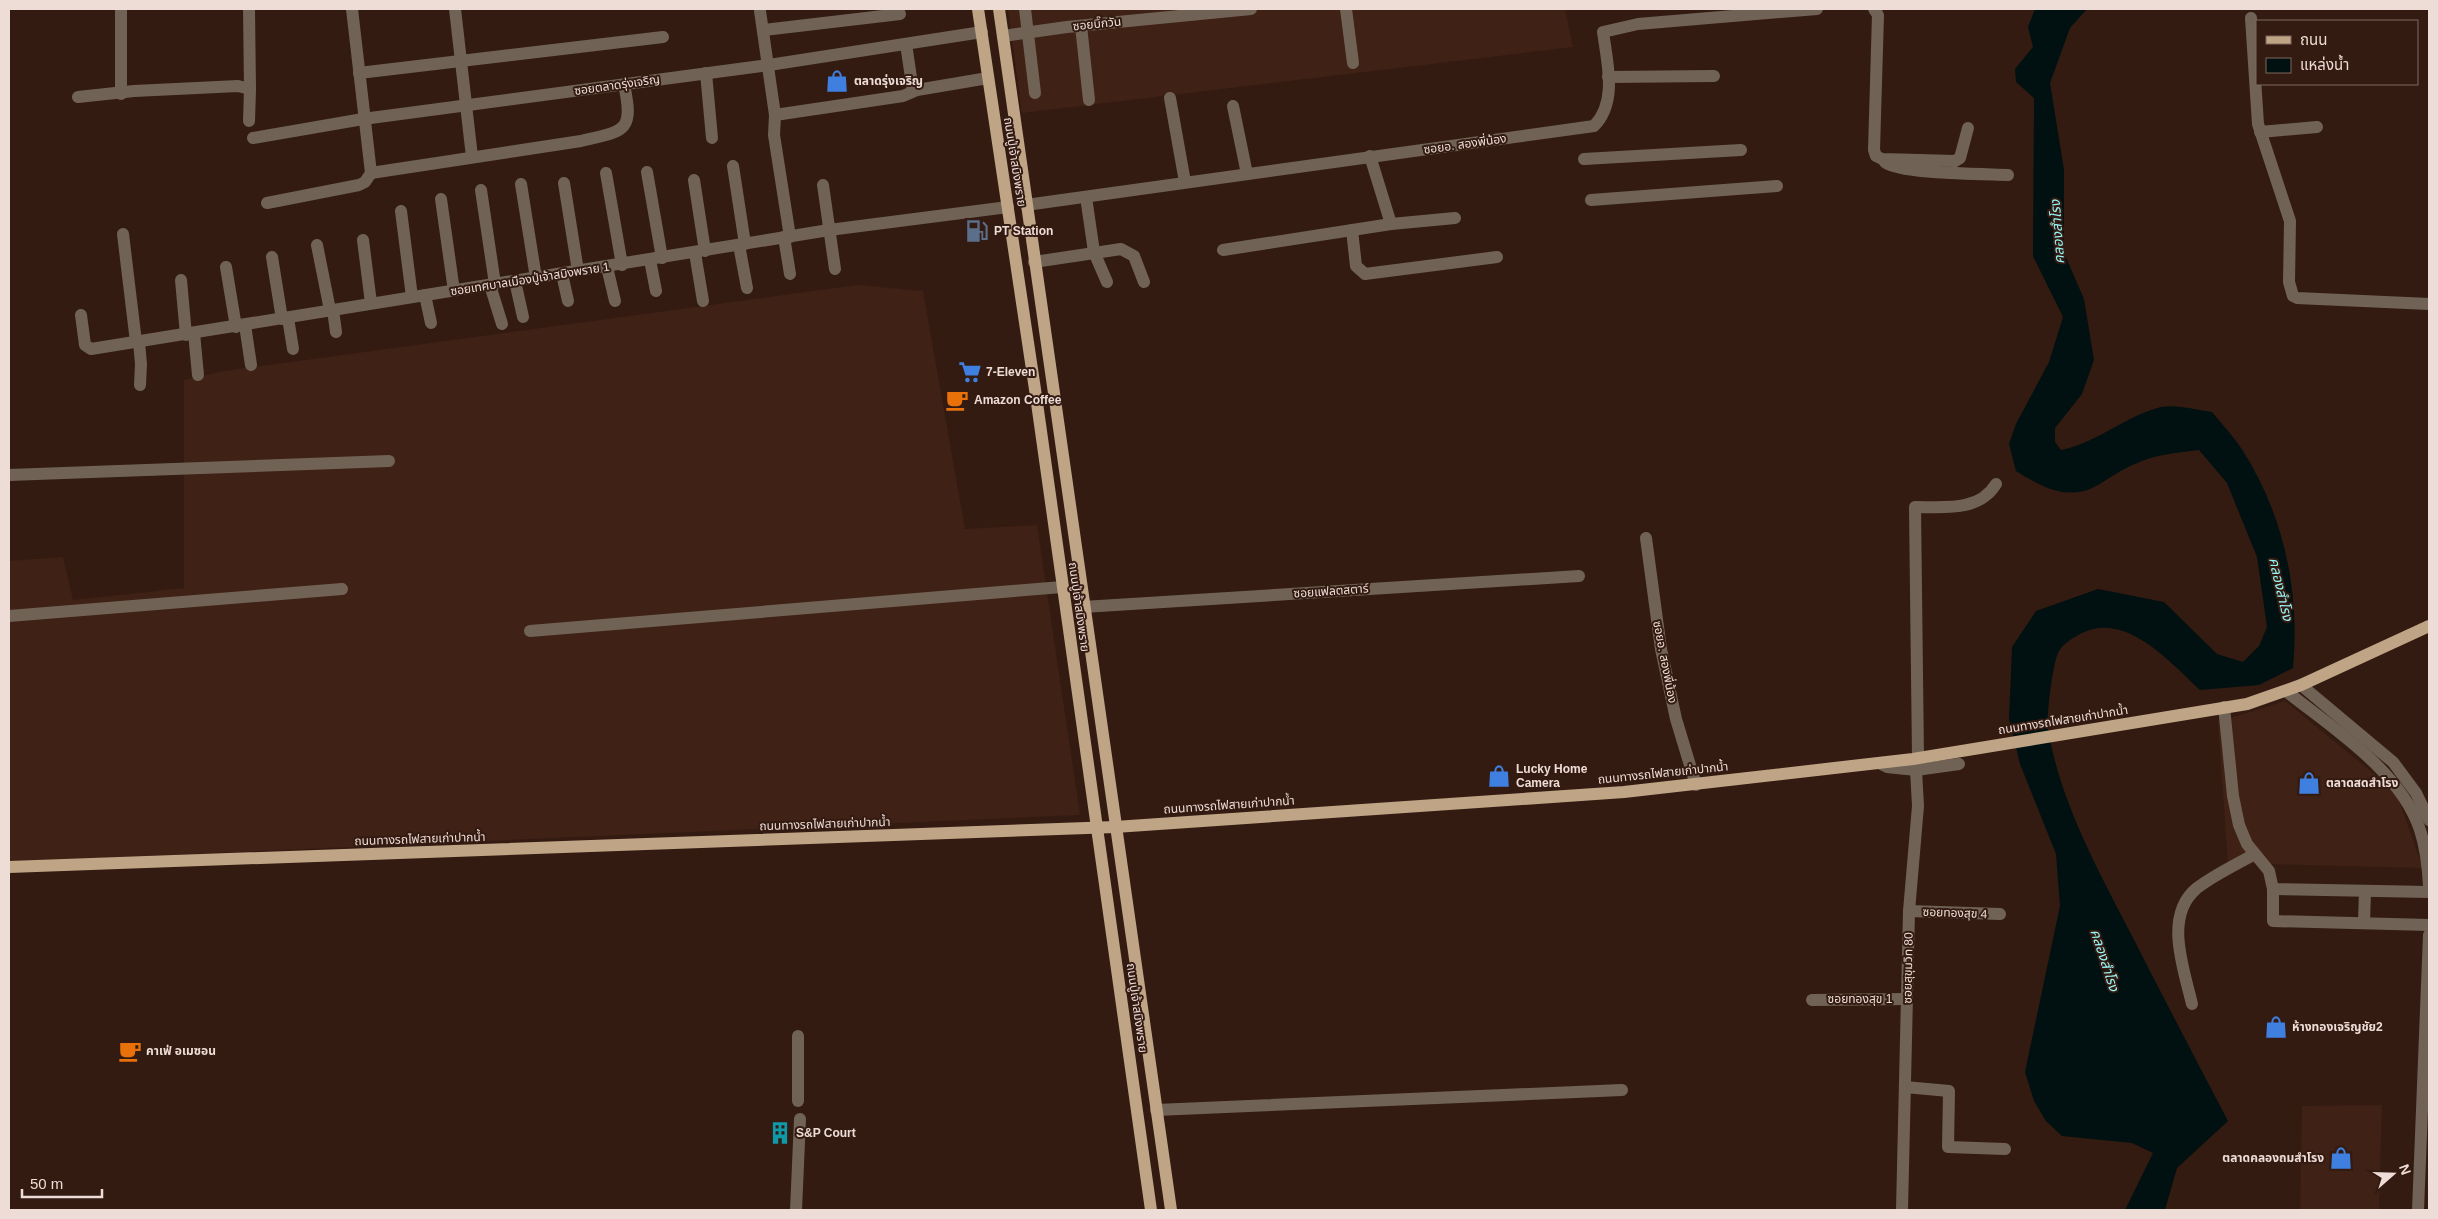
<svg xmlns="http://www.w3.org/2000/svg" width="2438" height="1219" viewBox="0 0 2438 1219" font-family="Arial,'Noto Sans Thai',sans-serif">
  <rect width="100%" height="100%" fill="#331b12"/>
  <g fill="#3f2115">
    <path d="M1008,9H1565L1573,47L1022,113Z"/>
    <path d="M857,285L923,291L965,529L1037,525L1080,815L9,862V561L63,557L73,600L184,588V380L224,371Z"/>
    <path d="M2285,701L2396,792L2423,868L2228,863L2218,722Z"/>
    <path d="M2382,1105L2379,1210H2300L2302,1106Z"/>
  </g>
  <path fill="#011010" d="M2035,9H2087L2070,28L2050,83L2064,170V253L2084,299L2094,360L2082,394L2055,428V442L2061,450C2097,443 2125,416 2161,407C2176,404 2197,410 2212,412C2222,424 2234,437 2243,451C2284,516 2300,591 2293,668L2259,685L2200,690C2171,663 2126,611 2082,633C2073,638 2065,642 2059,651C2053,660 2046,718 2048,729C2060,801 2097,868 2130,932C2162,995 2195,1058 2228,1121L2177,1168L2165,1210H2125L2153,1153L2132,1143L2062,1136L2046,1121L2034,1101L2025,1072L2060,906L2056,854L2020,764L2009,719L2012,647L2036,611L2098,589L2164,602L2217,654L2243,662L2259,646L2267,627L2257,557L2227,483L2199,450C2177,453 2155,454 2135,464C2122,469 2110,478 2098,485C2069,502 2042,487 2016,471L2009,444L2016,424L2049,362L2063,317L2033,256L2034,98L2016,82L2015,69L2033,47L2028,27Z"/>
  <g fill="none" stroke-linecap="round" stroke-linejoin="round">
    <g stroke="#706355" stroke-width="12">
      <path d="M121,9V94"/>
      <path d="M455,9L472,157"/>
      <path d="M1025,9L1035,93"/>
      <path d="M1346,9L1353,63"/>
      <path d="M1874,9L1878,15L1874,150L1876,156L1882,159L1955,161L1960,158L1968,128"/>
      <path d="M760,11L775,115L774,135L790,237"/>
      <path d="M2251,18L2258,124L2290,221L2289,282L2293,296L2297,298L2429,304"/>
      <path d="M1081,26L1089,100"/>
      <path d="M764,30L900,14"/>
      <path d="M1003,36L1067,27L1251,9"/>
      <path d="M906,44L913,91"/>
      <path d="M359,73L663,37"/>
      <path d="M706,73L712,138"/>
      <path d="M1608,77L1714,76"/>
      <path d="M78,97L134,91L238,86L250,89L249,9"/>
      <path d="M1170,98L1185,182"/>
      <path d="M1233,106L1247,174"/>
      <path d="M775,115L903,96L917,90L988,78"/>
      <path d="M249,121L250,89"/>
      <path d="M2260,132L2317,127"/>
      <path d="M253,138L363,119L769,65L982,32"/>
      <path d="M1370,156L1391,224L1455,218"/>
      <path d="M1584,159L1741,150"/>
      <path d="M1885,162C1898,174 1986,174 2008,175"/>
      <path d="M733,166L745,244"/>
      <path d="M647,172L662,258"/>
      <path d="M371,173L581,141C623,131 635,133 624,85"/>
      <path d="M606,173L622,265"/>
      <path d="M694,180L705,251"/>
      <path d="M564,183L578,271"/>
      <path d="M521,184L536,278"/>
      <path d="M823,185L835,269"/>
      <path d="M481,190L495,284"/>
      <path d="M1086,197L1094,252L1107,282"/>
      <path d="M441,199L454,291"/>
      <path d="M1591,200L1777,186"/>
      <path d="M267,203L359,185L365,182L371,173L352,9"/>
      <path d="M1026,205L1594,126C1618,102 1607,62 1603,32L1638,24L1817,9"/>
      <path d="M401,211L412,297"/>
      <path d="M1352,230L1356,266L1365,274L1497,257"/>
      <path d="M123,234L136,342"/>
      <path d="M784,237L790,274"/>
      <path d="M363,240L371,303"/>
      <path d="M317,245L330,310"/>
      <path d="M739,245L747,288"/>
      <path d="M1223,250L1391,224"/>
      <path d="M695,253L703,301"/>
      <path d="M272,257L282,319"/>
      <path d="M650,260L656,291"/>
      <path d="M1034,262L1121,249L1134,256L1144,282"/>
      <path d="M226,267L236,327"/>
      <path d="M607,267L615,301"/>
      <path d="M562,274L568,301"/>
      <path d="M181,280L186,335"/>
      <path d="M515,281L523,317"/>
      <path d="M490,285L502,324"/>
      <path d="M425,295L431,323"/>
      <path d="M333,310L336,332"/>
      <path d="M81,315L85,345L91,349L829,230L1008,207"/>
      <path d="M288,318L293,349"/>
      <path d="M245,325L251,365"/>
      <path d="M194,333L198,375"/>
      <path d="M139,342L141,364L140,385"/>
      <path d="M9,475L389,461"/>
      <path d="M1646,538L1661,649L1676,719L1696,785"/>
      <path d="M1083,607L1579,576"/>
      <path d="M9,616L342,589"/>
      <path d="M530,631L1062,587"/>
      <path d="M2301,685L2393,762L2416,793L2429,820"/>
      <path d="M2286,691C2332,728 2401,771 2420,830C2426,848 2428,867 2429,886"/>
      <path d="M2224,707L2233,796L2239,825L2247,844L2269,871L2273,889L2429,892"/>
      <path d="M1918,758L1915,507C1944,507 1979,512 1996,484"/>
      <path d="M1879,763L1887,767L1916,770"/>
      <path d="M2273,889V921L2429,925"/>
      <path d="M1909,911L2000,914"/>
      <path d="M2364,923L2365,891"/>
      <path d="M1812,1000L1907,999"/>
      <path d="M2192,1004C2184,969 2163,916 2197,888C2214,875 2235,865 2253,855"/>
      <path d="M798,1036V1101"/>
      <path d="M1905,1087L1949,1091L1948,1147L2005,1149"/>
      <path d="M1156,1110L1622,1090"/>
      <path d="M796,1210L800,1119"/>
      <path d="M1902,1210L1909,911L1918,806L1916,770L1959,764"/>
      <path d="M2418,1210L2429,935"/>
    </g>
    <g stroke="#bfa586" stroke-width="12">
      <path d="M978,9L1036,396L1151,1210"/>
      <path d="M999,9L1171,1210"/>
      <path d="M9,867L1115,827L1624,792L1913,759L2247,704L2301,685L2429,626"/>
    </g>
  </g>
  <defs>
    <symbol id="shop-bare" viewBox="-9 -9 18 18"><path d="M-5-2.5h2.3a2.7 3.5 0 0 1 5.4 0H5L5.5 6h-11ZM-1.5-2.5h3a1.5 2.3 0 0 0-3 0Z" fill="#3f7fe0" stroke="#331b12" stroke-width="2.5" paint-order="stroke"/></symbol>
    <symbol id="fuel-bare" viewBox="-9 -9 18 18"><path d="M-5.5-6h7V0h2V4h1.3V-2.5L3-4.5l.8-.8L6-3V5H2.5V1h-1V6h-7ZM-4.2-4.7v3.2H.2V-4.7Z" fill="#5c6f8a" stroke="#331b12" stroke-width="2.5" paint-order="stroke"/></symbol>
    <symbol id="supermarket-bare" viewBox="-9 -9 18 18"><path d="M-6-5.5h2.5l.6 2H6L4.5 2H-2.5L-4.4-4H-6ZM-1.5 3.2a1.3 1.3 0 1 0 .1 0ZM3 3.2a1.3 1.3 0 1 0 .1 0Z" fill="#3f7fe0" stroke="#331b12" stroke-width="2.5" paint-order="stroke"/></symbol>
    <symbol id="cafe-bare" viewBox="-9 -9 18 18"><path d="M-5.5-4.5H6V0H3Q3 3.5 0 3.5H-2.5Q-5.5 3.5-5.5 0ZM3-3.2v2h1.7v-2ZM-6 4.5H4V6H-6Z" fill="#e8710a" stroke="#331b12" stroke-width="2.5" paint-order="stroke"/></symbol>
    <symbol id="building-bare" viewBox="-9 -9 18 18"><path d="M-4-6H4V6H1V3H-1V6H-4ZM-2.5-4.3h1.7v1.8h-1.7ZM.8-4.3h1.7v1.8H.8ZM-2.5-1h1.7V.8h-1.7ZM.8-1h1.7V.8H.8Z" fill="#0f9aa8" stroke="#331b12" stroke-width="2.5" paint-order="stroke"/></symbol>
  </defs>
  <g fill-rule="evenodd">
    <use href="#shop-bare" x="821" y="65" width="32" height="32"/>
    <use href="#fuel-bare" x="961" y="215" width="32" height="32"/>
    <use href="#supermarket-bare" x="954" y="356" width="32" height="32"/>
    <use href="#cafe-bare" x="941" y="384" width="32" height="32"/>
    <use href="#shop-bare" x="1483" y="760" width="32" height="32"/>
    <use href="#shop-bare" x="2293" y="767" width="32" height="32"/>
    <use href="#shop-bare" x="2260" y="1011" width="32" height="32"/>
    <use href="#cafe-bare" x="114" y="1035" width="32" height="32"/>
    <use href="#building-bare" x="764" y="1117" width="32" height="32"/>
    <use href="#shop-bare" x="2325" y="1142" width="32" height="32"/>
  </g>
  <g text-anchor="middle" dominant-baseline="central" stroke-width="4" stroke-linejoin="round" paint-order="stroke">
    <g font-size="12" fill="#eedcd6" stroke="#331b12">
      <text transform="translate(1097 24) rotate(-6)">ซอยบิ๊กวัน</text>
      <text transform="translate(617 85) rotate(-8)">ซอยตลาดรุ่งเจริญ</text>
      <text transform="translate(1465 144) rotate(-8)">ซอยอ. สองพี่น้อง</text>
      <text transform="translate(1015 162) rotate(81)">ถนนปู่เจ้าสมิงพราย</text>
      <text transform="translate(530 279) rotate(-9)">ซอยเทศบาลเมืองปู่เจ้าสมิงพราย 1</text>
      <text transform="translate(1331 591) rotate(-4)">ซอยแฟลตสตาร์</text>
      <text transform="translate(1079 607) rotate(82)">ถนนปู่เจ้าสมิงพราย</text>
      <text transform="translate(1665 662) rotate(79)">ซอยอ. สองพี่น้อง</text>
      <text transform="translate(2063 720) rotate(-9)">ถนนทางรถไฟสายเก่าปากน้ำ</text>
      <text transform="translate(1663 773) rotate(-6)">ถนนทางรถไฟสายเก่าปากน้ำ</text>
      <text transform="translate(1229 805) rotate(-4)">ถนนทางรถไฟสายเก่าปากน้ำ</text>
      <text transform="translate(825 824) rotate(-2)">ถนนทางรถไฟสายเก่าปากน้ำ</text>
      <text transform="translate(420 839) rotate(-2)">ถนนทางรถไฟสายเก่าปากน้ำ</text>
      <text transform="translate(1955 913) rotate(2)">ซอยทองสุข 4</text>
      <text transform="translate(1908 968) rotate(-89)">ซอยสุขุมวิท 80</text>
      <text x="1860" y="999">ซอยทองสุข 1</text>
      <text transform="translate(1137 1008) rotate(82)">ถนนปู่เจ้าสมิงพราย</text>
    </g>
    <g font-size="12" font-weight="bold" fill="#eedcd6" stroke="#331b12" text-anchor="start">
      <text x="854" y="81">ตลาดรุ่งเจริญ</text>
      <text x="994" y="231">PT Station</text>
      <text x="986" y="372">7-Eleven</text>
      <text x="974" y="400">Amazon Coffee</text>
      <text x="1516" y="769">Lucky Home<tspan x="1516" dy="14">Camera</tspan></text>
      <text x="2326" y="783">ตลาดสดสำโรง</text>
      <text x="2292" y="1027">ห้างทองเจริญชัย2</text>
      <text x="146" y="1051">คาเฟ่ อเมซอน</text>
      <text x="796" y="1133">S&amp;P Court</text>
      <text x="2324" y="1158" text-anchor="end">ตลาดคลองถมสำโรง</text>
    </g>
    <g font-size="14" font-style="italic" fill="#96f6f7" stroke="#331b12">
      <text transform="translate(2057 232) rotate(-94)">คลองสำโรง</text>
      <text transform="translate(2281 589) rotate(77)">คลองสำโรง</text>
      <text transform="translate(2105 960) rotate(72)">คลองสำโรง</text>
    </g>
  </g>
  <rect width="2438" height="1219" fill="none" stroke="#eedcd6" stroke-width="20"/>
  <rect x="2256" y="20" width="162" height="65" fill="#331b12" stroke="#7e6860"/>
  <rect x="2266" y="36" width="25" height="8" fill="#bfa586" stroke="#7e6860"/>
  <text x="2300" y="45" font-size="15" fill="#eedcd6">ถนน</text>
  <rect x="2266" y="58" width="25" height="15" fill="#011010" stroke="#7e6860"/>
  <text x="2300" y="70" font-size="15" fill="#eedcd6">แหล่งน้ำ</text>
  <g transform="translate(2393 1174) rotate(70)" stroke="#331b12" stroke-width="4" paint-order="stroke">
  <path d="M0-4L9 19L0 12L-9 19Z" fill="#eedcd6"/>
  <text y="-8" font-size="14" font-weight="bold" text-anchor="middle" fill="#eedcd6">N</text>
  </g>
  <path d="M22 1189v8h80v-8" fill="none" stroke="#eedcd6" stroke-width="2.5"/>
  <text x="30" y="1189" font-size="15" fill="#eedcd6" stroke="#331b12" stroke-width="4" paint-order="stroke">50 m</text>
</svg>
